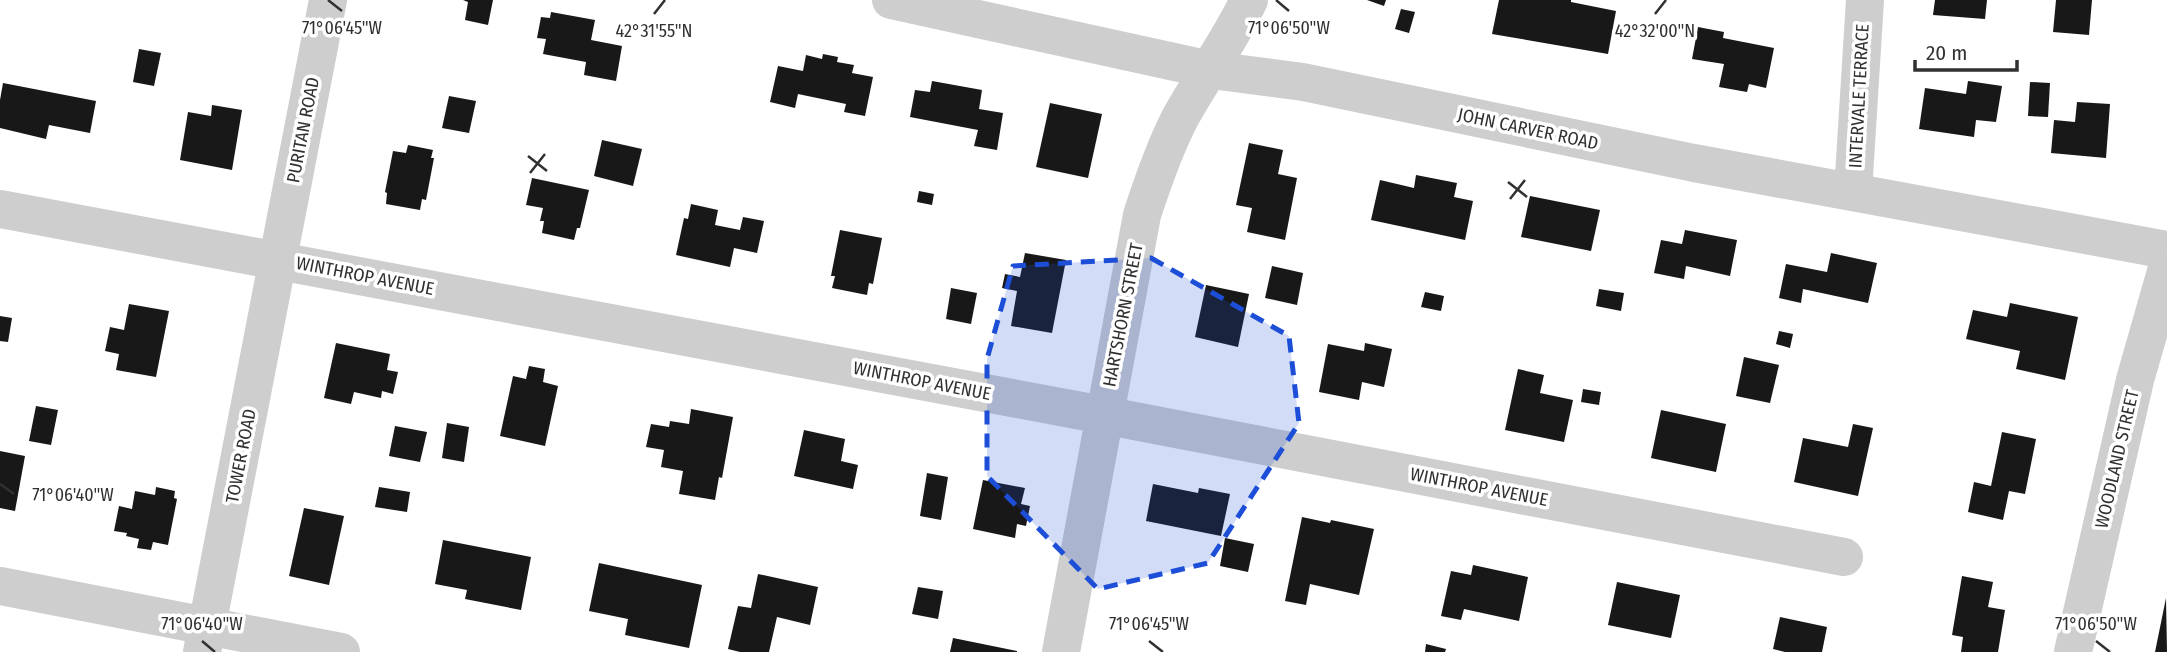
<svg xmlns="http://www.w3.org/2000/svg" width="2167" height="652" viewBox="0 0 2167 652" font-family="'Fira Sans Condensed',sans-serif">
  <rect width="100%" height="100%" fill="#fff"/>
  <g fill="#181818">
    <path d="M463,0H493L488,25L465,20L468,2Z"/>
    <path d="M1367,0H1386L1384,6Z"/>
    <path d="M1499,0H1571V2L1616,11L1608,54L1492,34Z"/>
    <path d="M1935,0H1987L1985,19L1933,15Z"/>
    <path d="M2056,0H2092L2089,35L2053,32Z"/>
    <path d="M1401,9L1415,12L1409,33L1395,29Z"/>
    <path d="M551,12L595,20L591,40L622,46L616,81L584,75L586,62L543,54L546,39L537,38L541,17L550,18Z"/>
    <path d="M1698,27L1724,32L1723,38L1774,48L1766,88L1749,84L1747,92L1719,87L1724,64L1692,59Z"/>
    <path d="M139,49L161,53L154,86L133,82Z"/>
    <path d="M823,54L838,57L837,62L854,65L852,73L873,77L865,116L844,112L846,104L798,94L795,108L770,102L778,66L803,71L806,55L822,59Z"/>
    <path d="M932,81L982,90L979,109L1003,113L997,150L974,146L978,130L910,117L915,90L930,92Z"/>
    <path d="M1968,81L2002,86L1996,122L1976,120L1974,137L1919,129L1925,88L1966,94Z"/>
    <path d="M2030,82L2050,83L2048,117L2028,116Z"/>
    <path d="M3,83L96,101L90,133L49,125L46,139L0,128V100Z"/>
    <path d="M449,96L476,101L469,133L442,128Z"/>
    <path d="M2077,102L2110,104L2106,158L2051,153L2054,120L2075,122Z"/>
    <path d="M1050,103L1102,114L1088,178L1036,167Z"/>
    <path d="M212,105L242,110L232,170L180,160L188,112L211,116Z"/>
    <path d="M602,140L642,149L633,186L594,176Z"/>
    <path d="M1249,143L1283,150L1278,174L1297,178L1285,240L1247,232L1252,208L1236,205Z"/>
    <path d="M408,145L433,150L431,158H434L426,200L422,199L420,210L386,204L387,193L385,192L393,151L406,153Z"/>
    <path d="M1416,175L1457,183L1454,197L1473,201L1465,240L1371,220L1380,180L1414,188Z"/>
    <path d="M532,178L589,190L580,228H577L574,240L542,233L544,221H540L543,208L526,205Z"/>
    <path d="M919,191L934,194L932,205L917,202Z"/>
    <path d="M1530,196L1600,210L1591,251L1521,237Z"/>
    <path d="M691,204L718,210L715,225L740,230L743,217L764,221L757,253L734,248L730,267L676,255L684,218L688,219Z"/>
    <path d="M840,230L882,238L873,284L869,283L867,295L832,288L835,276H831Z"/>
    <path d="M1685,230L1737,240L1730,276L1686,266L1684,279L1654,273L1661,240L1682,244Z"/>
    <path d="M1025,253L1066,260L1052,333L1011,326L1017,291L1002,288L1005,274L1020,277Z"/>
    <path d="M1831,253L1877,263L1868,303L1803,289L1801,303L1779,298L1786,264L1827,272Z"/>
    <path d="M1272,266L1303,273L1297,305L1265,298Z"/>
    <path d="M1206,285L1249,294L1238,347L1195,337Z"/>
    <path d="M951,288L977,293L971,324L946,319Z"/>
    <path d="M1599,289L1624,293L1621,311L1596,306Z"/>
    <path d="M1425,292L1444,296L1441,311L1421,307Z"/>
    <path d="M2010,303L2078,317L2065,380L2016,369L2020,351L1966,339L1973,310L2007,317Z"/>
    <path d="M129,304L169,311L156,377L116,370L119,354L105,351L110,327L124,330Z"/>
    <path d="M0,316L12,318L8,342L0,341Z"/>
    <path d="M1779,331L1793,334L1790,348L1776,344Z"/>
    <path d="M336,343L390,354L387,370L398,372L393,394L382,391L381,398L354,392L351,404L324,398Z"/>
    <path d="M1365,343L1392,349L1384,387L1362,382L1359,400L1319,392L1328,344L1364,351Z"/>
    <path d="M1744,357L1779,365L1770,403L1736,396Z"/>
    <path d="M529,366L545,369L543,382L558,386L545,446L500,436L513,376L526,379Z"/>
    <path d="M1518,369L1544,375L1540,393L1573,400L1564,442L1505,430Z"/>
    <path d="M1583,389L1601,392L1599,405L1581,402Z"/>
    <path d="M36,406L58,410L51,445L29,441Z"/>
    <path d="M691,409L733,417L722,478L719,477L715,500L679,494L683,471L661,467L664,450L646,447L651,424L669,427L670,421L689,424Z"/>
    <path d="M1661,410L1726,424L1716,472L1651,458Z"/>
    <path d="M447,423L469,427L464,462L442,458Z"/>
    <path d="M1853,424L1873,428L1858,496L1794,482L1803,438L1848,447Z"/>
    <path d="M395,426L427,432L420,462L389,456Z"/>
    <path d="M804,430L845,439L841,461L858,465L853,489L794,476Z"/>
    <path d="M2002,432L2036,439L2025,494L2009,491L2003,520L1968,512L1974,482L1991,486Z"/>
    <path d="M0,451L25,456L15,511L0,508Z"/>
    <path d="M927,473L948,477L941,520L920,516Z"/>
    <path d="M983,480L1025,488L1021,504L1030,506L1026,526L1017,524L1015,538L973,529Z"/>
    <path d="M1153,484L1198,493L1199,488L1230,494L1221,536L1146,521Z"/>
    <path d="M156,487L175,491L174,498L177,499L168,545L153,542L151,550L137,548L139,539L126,536L127,533L114,531L119,506L132,509L135,491L155,495Z"/>
    <path d="M379,487L410,492L407,512L375,507Z"/>
    <path d="M304,508L344,516L329,585L289,576Z"/>
    <path d="M1302,517L1330,523L1331,520L1374,529L1359,595L1310,584L1306,605L1285,601Z"/>
    <path d="M1225,538L1254,544L1248,572L1220,566Z"/>
    <path d="M443,540L531,557L521,610L465,599L467,590L435,584Z"/>
    <path d="M599,563L702,585L689,648L625,635L628,619L589,611Z"/>
    <path d="M1473,565L1528,577L1519,621L1464,609L1461,620L1441,616L1451,571L1471,575Z"/>
    <path d="M758,574L818,587L810,625L777,617L769,652H740L728,649L738,606L751,608Z"/>
    <path d="M1962,576L1993,582L1988,607L2005,610L1998,652H1961L1963,637L1952,635Z"/>
    <path d="M1617,582L1680,595L1671,638L1608,625Z"/>
    <path d="M918,587L943,591L938,619L912,614Z"/>
    <path d="M2166,598L2167,652H2155Z"/>
    <path d="M1780,617L1827,627L1822,652H1785L1773,649Z"/>
    <path d="M953,638L1017,651V652H950Z"/>
    <path d="M1426,644L1446,649L1445,652H1425Z"/>
  </g>
  <g fill="none" stroke-linecap="round" stroke-linejoin="round">
    <g stroke="#cecece" stroke-width="38">
      <path d="M891,0L1211,70L1303,82L1694,163L2167,250"/>
      <path d="M1853,192L1865,0"/>
      <path d="M0,209L1103,415L1844,557"/>
      <path d="M0,586L341,652"/>
      <path d="M202,652L328,0"/>
      <path d="M1061,652L1142,215C1153,181 1164,149 1180,118C1202,78 1229,42 1249,0"/>
      <path d="M2073,652L2135,380L2167,268"/>
    </g>
  </g>
  <path fill="#1d4ed8" fill-opacity="0.2" stroke="#1d4ed8" stroke-width="5" stroke-dasharray="14 9" stroke-linejoin="round" d="M1151,258L1289,336L1299,423L1208,563L1098,589L987,476V359L1013,266Z"/>
  <path fill="none" stroke="#313131" stroke-width="2.5" d="M328,0L342,11M1276,0L1289,11M654,14L665,0M1655,14L1666,0M528,156L547,171M530,173L545,154M1508,182L1527,197M1510,199L1525,180M0,484L14,494M202,641L215,652M1149,641L1163,652M2096,641L2110,652"/>
  <g text-anchor="middle" dominant-baseline="central" stroke-width="7" stroke-linejoin="round" paint-order="stroke">
    <g font-size="18" fill="#313131" stroke="#fff">
      <text transform="translate(1859 96) rotate(-87)">INTERVALE TERRACE</text>
      <text transform="translate(1528 129) rotate(12)">JOHN CARVER ROAD</text>
      <text transform="translate(303 130) rotate(-79)">PURITAN ROAD</text>
      <text transform="translate(365 276) rotate(11)">WINTHROP AVENUE</text>
      <text transform="translate(1123 315) rotate(-79)">HARTSHORN STREET</text>
      <text transform="translate(922 381) rotate(11)">WINTHROP AVENUE</text>
      <text transform="translate(241 456) rotate(-79)">TOWER ROAD</text>
      <text transform="translate(2117 459) rotate(-77)">WOODLAND STREET</text>
      <text transform="translate(1479 487) rotate(11)">WINTHROP AVENUE</text>
    </g>
  </g>
  <g font-size="18" text-anchor="middle" fill="#313131" stroke="#fff" stroke-width="7" stroke-linejoin="round" paint-order="stroke">
    <text x="342" y="34">71°06'45"W</text>
    <text x="1289" y="34">71°06'50"W</text>
    <text x="654" y="37">42°31'55"N</text>
    <text x="1655" y="37">42°32'00"N</text>
    <text x="73" y="501">71°06'40"W</text>
    <text x="202" y="630">71°06'40"W</text>
    <text x="1149" y="630">71°06'45"W</text>
    <text x="2096" y="630">71°06'50"W</text>
  </g>
  <path d="M1915 60v10h102v-10" fill="none" stroke="#313131" stroke-width="3.5"/>
  <text x="1926" y="60" font-size="21" fill="#313131" stroke="#ffffff" stroke-width="5" paint-order="stroke">20 m</text>
</svg>
